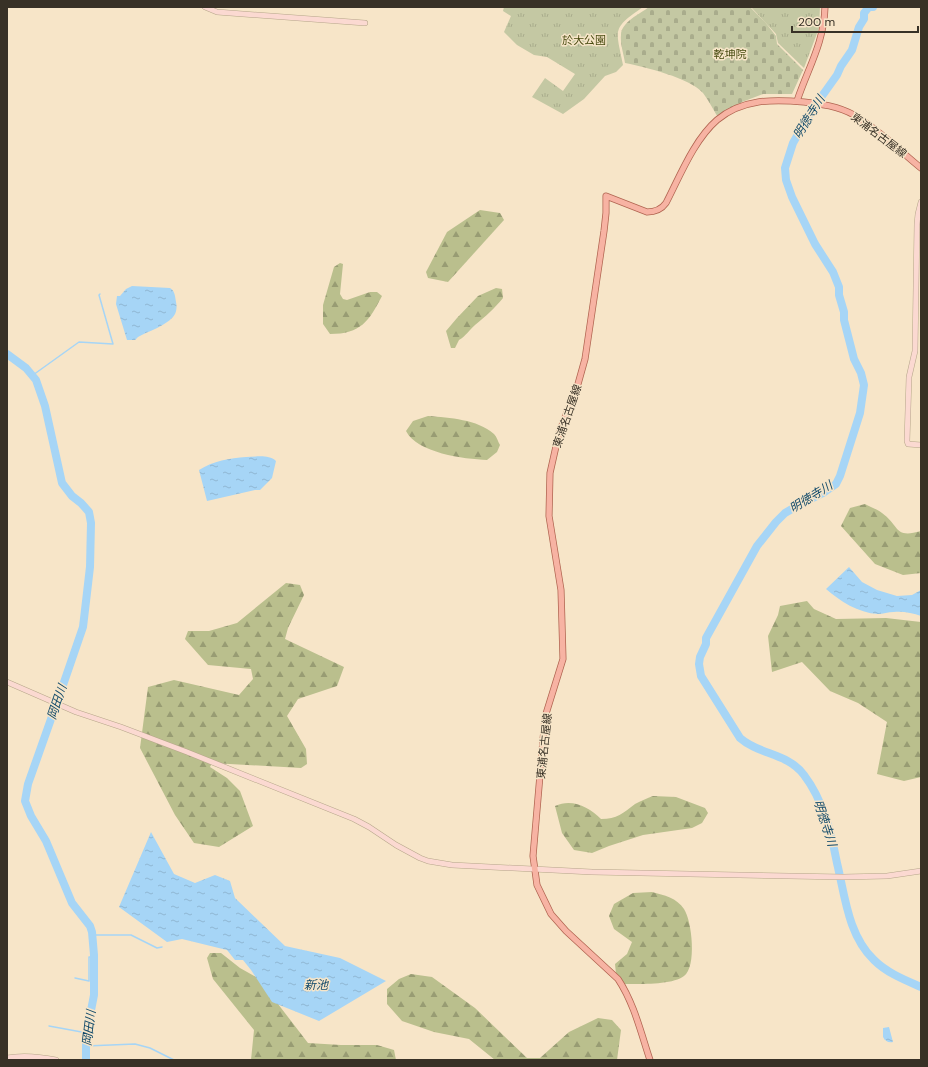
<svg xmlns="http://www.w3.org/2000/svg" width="928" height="1067" viewBox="0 0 928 1067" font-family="'DM Sans','Noto Sans JP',sans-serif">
  <defs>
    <pattern id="grass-tufts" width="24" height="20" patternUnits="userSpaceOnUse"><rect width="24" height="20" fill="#c4c8a3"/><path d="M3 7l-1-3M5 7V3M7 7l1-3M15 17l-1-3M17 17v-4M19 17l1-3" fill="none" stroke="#a9ac8c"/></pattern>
    <pattern id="forest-firs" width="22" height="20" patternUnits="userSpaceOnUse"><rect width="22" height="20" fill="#babf8d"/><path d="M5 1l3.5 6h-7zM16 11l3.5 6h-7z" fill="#989c73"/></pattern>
    <pattern id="cemetery-stones" width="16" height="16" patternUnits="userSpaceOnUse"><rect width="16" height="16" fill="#c4c8a3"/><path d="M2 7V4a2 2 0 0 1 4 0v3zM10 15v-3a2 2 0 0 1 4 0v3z" fill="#a9ac8c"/></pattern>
    <pattern id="water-ripples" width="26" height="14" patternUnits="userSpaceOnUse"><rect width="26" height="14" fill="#a6d5f6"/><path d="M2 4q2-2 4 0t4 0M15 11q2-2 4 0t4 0" fill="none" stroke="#90b7d3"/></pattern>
  </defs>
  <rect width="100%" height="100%" fill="#f7e5c8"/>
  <g fill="url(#grass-tufts)">
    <path d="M504,7H643C611,29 616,29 623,65L616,72L605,76L584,99L563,114L532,97L545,78L563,91L575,74L547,57L534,55L517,45L504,32L511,16L503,11Z"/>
    <path d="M751,7H820L819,28L804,68L778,43L776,34Z"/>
  </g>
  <g fill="url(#forest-firs)">
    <path d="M480,210L500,213L504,220L448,282L428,278L426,272L447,232Z"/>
    <path d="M340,263L343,264L340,294L343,299L347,300L370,292H377L382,296C369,321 361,334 330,334L323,324V305L334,267Z"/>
    <path d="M496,288L502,289L503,298C494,309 486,316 475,325C469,330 466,336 459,340L455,348H451L446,331L457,318L478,296Z"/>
    <path d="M428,416C450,418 477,419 494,434C497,437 498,442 500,445L497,452L487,460C464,459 417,453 406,431L413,421Z"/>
    <path d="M865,504C870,507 877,509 882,513C900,526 894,539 921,531V573L903,575L875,564L841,526L850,508Z"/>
    <path d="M286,583L300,585L304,595L288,628L285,639L344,667L337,686L298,699L287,716L306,749L307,764L301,768L212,763L210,767L227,778L240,791L253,826L219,847L194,843L175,815L140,748L148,687L174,680L239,695L253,679L251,669L208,665L185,639L188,631H209L237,623Z"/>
    <path d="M807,601L814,609L836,619L886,618L921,622V777L904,781L877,774L887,722L858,703L830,691L802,662L772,672L768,636L778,615L780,606Z"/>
    <path d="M653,796L676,797L705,808L708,813L702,823L692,828L643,835L609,846L592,853L574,850L562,833L555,806C572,798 589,807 601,819C617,819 623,813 635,804C641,801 647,798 653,796Z"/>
    <path d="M652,892C664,895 677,898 684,909C692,921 697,967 684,976C673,985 639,984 624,984L616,974L615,964L627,954L632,942L614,929L609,916L614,904L633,893Z"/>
    <path d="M210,953H221L240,968L258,978L308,1043L341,1045H377L394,1050L396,1060H251L254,1030L213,979L207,958Z"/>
    <path d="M411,974L432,977L475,1008L527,1058H540L569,1032L598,1018L612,1020L621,1030L617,1060H495L469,1039L434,1032L402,1021L387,1004V989L399,979Z"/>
  </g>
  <path fill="url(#cemetery-stones)" d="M649,7H750L765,22L776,36L777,44L803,70L792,94H763L742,102L719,119C714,111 709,101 703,93C690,78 645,67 625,63C624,55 620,44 621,35C621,22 640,14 649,7Z"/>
  <g fill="url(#water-ripples)">
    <path d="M132,286L170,288C175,291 175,296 176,302C177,306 177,313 173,317C165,326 149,331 138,337L135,340H127L116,304L117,296H120L126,289Z"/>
    <path d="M246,457C256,457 268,454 276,461L272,478L260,490H255L207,501L199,470C213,461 230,458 246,457Z"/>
    <path d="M849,567L862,582L877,590L897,596L912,595L921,590V616C913,613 902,611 894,612C888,612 883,614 878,614C858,613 840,601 826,589Z"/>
    <path d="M151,832L174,874L195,883L215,875L230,881L235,898L285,946L340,958L386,981L319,1021L272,1002L251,970L243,960H235L227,950L182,939L167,942L119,907Z"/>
    <path d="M889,1027L893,1042C888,1043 885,1041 883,1037V1028Z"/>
  </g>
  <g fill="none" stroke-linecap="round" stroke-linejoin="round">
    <g stroke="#a6d5f6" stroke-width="1.5">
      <path d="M33,375L79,342L113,344L99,295L100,294"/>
      <path d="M93,935H131L157,948L162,947"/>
      <path d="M75,978L89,981V957H94"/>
      <path d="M49,1026L87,1033"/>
      <path d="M86,1046L135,1044L150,1048L174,1060"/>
    </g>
    <g stroke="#a6d5f6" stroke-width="8">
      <path d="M873,7H869L864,13V19L859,27L852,50L841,66L837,75L812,110L793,143L785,168L786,180L792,197L815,244L833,272L839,287V295L844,312V320L854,359L861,373L864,385L860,413L840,476L836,484L823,493L797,506L785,513L776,522L757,546L706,638V644L700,657L699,664L701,676L740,738C759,755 788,753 804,775C823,800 831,832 837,863C845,896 848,935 874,960C887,973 905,980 921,987"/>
      <path d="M7,354L26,368L36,380L45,406L62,483L72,496L81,503L89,512L91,523L90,567L83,627L62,688L28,784L25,801L31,816L46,841L72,903L90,926L92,932L94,955V995L86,1036V1060"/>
    </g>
    <defs>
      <g id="secondary">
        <path d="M205,7L217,12L365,23"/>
        <path d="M921,202L918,214L917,224L915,351L909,377L907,441L908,444L921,445"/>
        <path d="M7,682L76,712L121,727L187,752L354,819L369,827L396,845L420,858L428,861L452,865L592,872L843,877L887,876L921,871"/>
        <path d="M7,1058C23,1055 41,1057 56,1060"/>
      </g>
      <g id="primary">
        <path d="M797,101C808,68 824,43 825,7"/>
        <path d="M650,1060C641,1033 634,1003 618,979L566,931L551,914L537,885L533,856L545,717L563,659L561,590L549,516L550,473L559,433L578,384L585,359L604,231L606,213V196L647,212C655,212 661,210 666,203C680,176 694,140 717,120C742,99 773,99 804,102C821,104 838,106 854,115C877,128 900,151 921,168"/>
      </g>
    </defs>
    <use href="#secondary" stroke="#b6a68a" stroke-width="6"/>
    <use href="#primary" stroke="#b06450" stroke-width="7"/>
    <use href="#secondary" stroke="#fbd9d1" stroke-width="5"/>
    <use href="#primary" stroke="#f7b3a3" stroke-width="5.5"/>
  </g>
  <g text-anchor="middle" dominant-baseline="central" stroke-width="3" stroke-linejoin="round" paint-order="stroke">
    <g font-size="11" fill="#484b11" stroke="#f7e5c8">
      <text x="584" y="40">於大公園</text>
      <text x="730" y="54">乾坤院</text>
    </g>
    <g font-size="11" fill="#383126" stroke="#f7e5c8">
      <text transform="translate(879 135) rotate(37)">東浦名古屋線</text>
      <text transform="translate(567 416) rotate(-71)">東浦名古屋線</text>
      <text transform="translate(544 746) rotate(-84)">東浦名古屋線</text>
    </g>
    <g font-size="12" font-style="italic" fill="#134b6b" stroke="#f7e5c8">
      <text transform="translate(809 117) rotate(-58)">明徳寺川</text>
      <text transform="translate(811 497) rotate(-32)">明徳寺川</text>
      <text transform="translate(57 702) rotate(-71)">岡田川</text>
      <text transform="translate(825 823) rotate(72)">明徳寺川</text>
      <text x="316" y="985">新池</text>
      <text transform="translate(89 1028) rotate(-83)">岡田川</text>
    </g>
  </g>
  <rect width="928" height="1067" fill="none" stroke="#383126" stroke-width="16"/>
  <path d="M792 26v6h126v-6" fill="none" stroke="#383126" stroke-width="2"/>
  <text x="798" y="26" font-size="12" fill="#383126" stroke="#f7e5c8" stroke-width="3" paint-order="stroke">200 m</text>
</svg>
